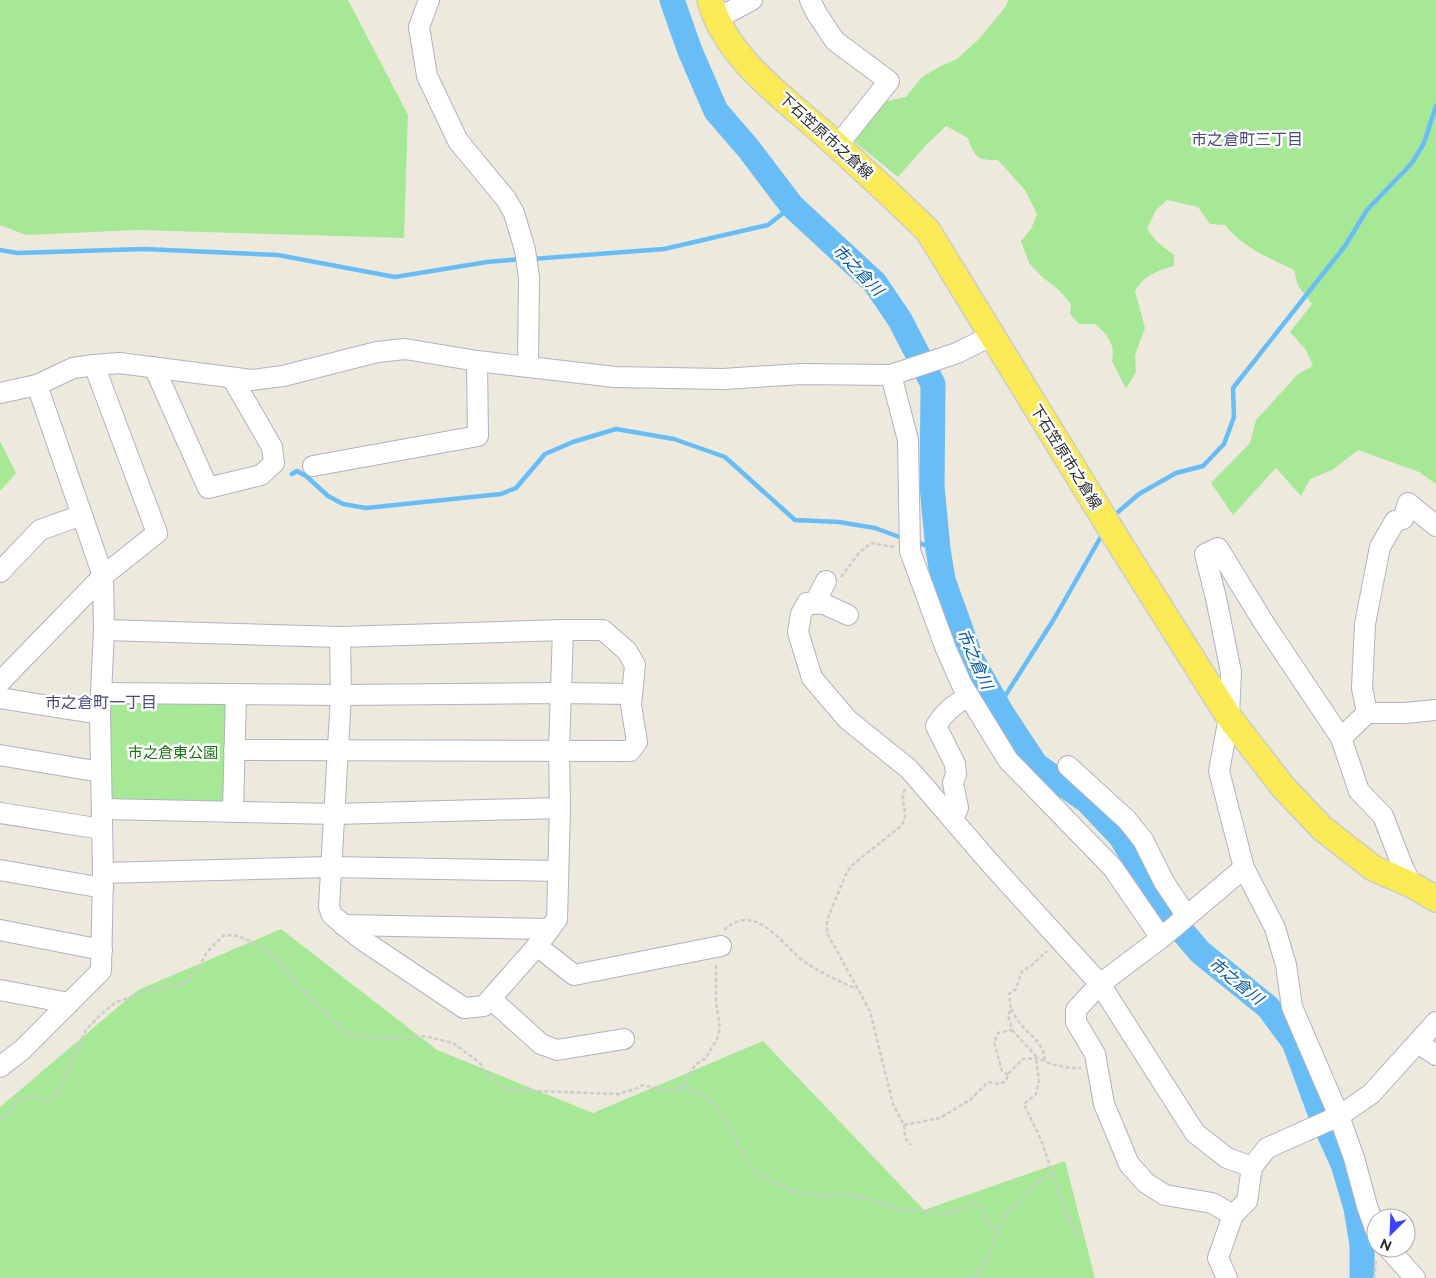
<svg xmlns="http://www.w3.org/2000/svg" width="1436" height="1278" viewBox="0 0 1436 1278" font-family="Raleway,'Noto Sans JP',sans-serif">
  <rect width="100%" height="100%" fill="#eee9dd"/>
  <g fill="#a6e896">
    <path d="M0,0H348L408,115L404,238L137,230L26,235L0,225Z"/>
    <path d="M1008,0H1436V484L1419,472L1358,450L1332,470L1310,479L1301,496L1276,468L1233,515L1211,483L1250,443L1256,420L1298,374L1313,366L1306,350L1290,332L1312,304L1298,286L1294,270C1269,258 1242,247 1225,225L1210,224L1198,207L1167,200L1156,210L1147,229L1157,242L1174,255V266C1158,270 1143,276 1135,291L1145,328L1135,355L1136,372L1126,389L1112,361C1116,345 1107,334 1095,324H1079L1070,314L1071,304L1059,290L1041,276L1029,263L1021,241L1031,229L1037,214L1025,190L998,160C978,161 974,157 968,138L946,126L928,143L898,177L850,138L883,102L906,97L922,77L941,66L957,59L980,38L1006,6Z"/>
    <path d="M0,441L16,473L0,491Z"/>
    <path d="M230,696L229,812L109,807V698Z"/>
    <path d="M281,929L437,1050L593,1113L763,1041L924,1210L1065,1161L1095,1278H0V1107L138,990Z"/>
  </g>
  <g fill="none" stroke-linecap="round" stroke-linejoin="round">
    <g stroke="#69bdf7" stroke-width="4.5">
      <path d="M0,250L17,253L144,249L278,255L395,277L487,262L522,259"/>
      <path d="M532,259L664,249L768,225L792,206"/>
      <path d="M292,474L297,471L306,476L328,496L343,504L366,508L501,494L516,488L545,454L573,442L616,429L674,439L725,457L795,520L839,522L875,528L905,539"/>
      <path d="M1118,512L1139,494L1176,473L1203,466L1224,444L1234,417L1233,388L1345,246L1367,210L1412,163L1424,143L1436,106"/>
      <path d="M915,542L938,549"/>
      <path d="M998,707L1054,619L1103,533"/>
    </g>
    <path stroke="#69bdf7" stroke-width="25" d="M672,0L690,51L716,111L748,148L792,206L875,283L900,320L933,384L932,486L938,549L943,580L971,658L1003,715L1036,765L1087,801L1121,837L1165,911L1200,952L1268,1007L1294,1042L1320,1113L1343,1164L1356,1208L1362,1245V1278"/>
    <defs>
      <g id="minor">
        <path d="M429,0L419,27L427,76L458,141L506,199L514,213L525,250L529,277L528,367"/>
        <path d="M810,0L817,14L835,41L889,81L837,146"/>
        <path d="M716,19L752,0"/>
        <path d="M154,367L208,488L261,475L274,463L272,447L232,378"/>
        <path d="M891,375L908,440L910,551L946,649L962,685L1008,760L1113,868L1161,938"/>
        <path d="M0,393L37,385L73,368L94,365L119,363L252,380L283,376L377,352L405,349L477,361L615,377L723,379L801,374L891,375L957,353L991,336"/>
        <path d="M313,466L478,436L477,361"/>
        <path d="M0,572L40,530L82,515"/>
        <path d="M814,604L826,581"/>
        <path d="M848,615L824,604L807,603L801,614L798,632L812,678L848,720L909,769L916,777L990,863L1100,984L1195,1133L1227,1158L1252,1167"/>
        <path d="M104,630L340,637L563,630L559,750L560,808L557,919L537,946L484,1006L464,1008L361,939L332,915L329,907L341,695L340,637"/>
        <path d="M0,682L103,576L157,533L94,365"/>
        <path d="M101,693L341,695L560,693L631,694"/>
        <path d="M0,698L100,714"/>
        <path d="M1367,713H1405L1436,710"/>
        <path d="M1341,738L1367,713L1362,688L1365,624L1380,547L1395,521L1403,519L1408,503L1436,526"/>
        <path d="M234,750L630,751L637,742L631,705L635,665L627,651L603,630H563"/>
        <path d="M0,755L101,772"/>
        <path d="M1068,766L1127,820L1143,840L1164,882L1186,915"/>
        <path d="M102,809L335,814L560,808"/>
        <path d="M233,812L236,694"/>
        <path d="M0,813L102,829"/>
        <path d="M953,818L958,808L953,783L956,774L955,764L936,726C944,712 955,704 969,696"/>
        <path d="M0,870L103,888"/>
        <path d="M103,873L330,867L558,871"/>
        <path d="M343,925L550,929"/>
        <path d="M0,930L102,950"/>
        <path d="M537,946L574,975L721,946"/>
        <path d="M0,990L69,1003"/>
        <path d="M491,999L541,1044L557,1050L624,1039"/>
        <path d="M1418,1043L1436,1055"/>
        <path d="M0,1067L22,1050L101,971L103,873L100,714L104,630L103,576L37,385"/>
        <path d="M1233,1215L1212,1203L1165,1195L1146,1183L1129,1164L1104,1104L1095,1054L1076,1022V1010L1100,984L1161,938L1244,868"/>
        <path d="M1376,1231L1367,1206L1354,1158L1339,1116L1292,1007L1286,965L1275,928L1244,868L1231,818L1219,771L1229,717L1231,672L1216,598L1205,554L1218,548L1264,623L1341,738L1359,791L1383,816L1404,870L1412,885"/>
        <path d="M1388,1248L1415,1278"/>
        <path d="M1227,1278L1218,1258L1233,1215L1247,1201L1252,1167L1267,1148L1339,1116L1371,1094L1436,1022"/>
      </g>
      <path id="major" d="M710,0C725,56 780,95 822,132C858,165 894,197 928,231L1115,536L1229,717L1283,787L1322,828L1373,868L1412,885L1436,899"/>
    </defs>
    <use href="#minor" stroke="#b1b2c0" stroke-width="22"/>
    <use href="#major" stroke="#ccc" stroke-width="28"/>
    <g stroke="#ccc" stroke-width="2.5" stroke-dasharray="4 2.5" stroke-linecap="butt">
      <path d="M841,577L859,553L871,543L894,547"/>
      <path d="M905,789C898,803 911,812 901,826L851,866L847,872L827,920V933L870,1011L893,1104L904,1125L905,1138L911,1145"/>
      <path d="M724,930C756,900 781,945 805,962C821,973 838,981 857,989"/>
      <path d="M1011,1009C1015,1015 1018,1022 1023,1027C1034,1039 1043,1043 1045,1061"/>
      <path d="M1012,1030L1035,1055L1036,1058L1039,1081L1036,1094L1024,1104L1041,1140L1069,1221L1078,1235"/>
      <path d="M1008,1075L1002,1071L994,1042L998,1033L1012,1030L1008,1015L1011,1009L1009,994L1016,989L1022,971L1032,965L1047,951"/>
      <path d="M682,1087L700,1093L715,1103L752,1169L758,1175L791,1191L817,1196L849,1195L864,1198L902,1209L943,1213H954L970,1203L976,1204L980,1207L990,1227L997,1232"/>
      <path d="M0,1120C11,1116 14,1097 27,1097C33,1096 41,1099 47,1101L57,1095L86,1030L100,1015L116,1002L148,991L184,983L196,972L207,952L224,935L238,936L263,947L276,958L300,987L348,1035L389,1038L424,1036L453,1043L480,1063L486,1075L505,1090L618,1094L635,1089L643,1085L675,1092L682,1087L695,1065L706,1058L717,1039L720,1028L716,1003V964"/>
      <path d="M904,1125L940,1118L970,1100L988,1082L1000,1084L1006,1081L1009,1073L1023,1059L1038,1058L1051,1064L1071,1068H1081"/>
      <path d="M970,1278C992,1264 992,1239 1004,1218C1011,1207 1035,1187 1045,1176L1053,1174"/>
      <path d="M1374,1278L1376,1260"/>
    </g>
    <use href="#minor" stroke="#fff" stroke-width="20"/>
    <use href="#major" stroke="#faeb56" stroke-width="25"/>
  </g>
  <g text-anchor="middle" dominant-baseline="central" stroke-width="5" stroke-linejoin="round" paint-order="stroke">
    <g font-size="15" fill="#2c2c2c" stroke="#fff">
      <text transform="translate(826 136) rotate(42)">下石笠原市之倉線</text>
      <text transform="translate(1066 457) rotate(58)">下石笠原市之倉線</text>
    </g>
    <g font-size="15" fill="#1b6f15" stroke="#fff">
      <text x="173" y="753">市之倉東公園</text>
    </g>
    <g font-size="16" fill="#484a80" stroke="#fff">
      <text x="1247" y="139">市之倉町三丁目</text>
      <text x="101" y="702">市之倉町一丁目</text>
    </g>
    <g font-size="16" font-style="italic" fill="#0458a7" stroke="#fff">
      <text transform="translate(858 270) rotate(46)">市之倉川</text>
      <text transform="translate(975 659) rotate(66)">市之倉川</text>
      <text transform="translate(1236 981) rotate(39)">市之倉川</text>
    </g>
  </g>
  <g transform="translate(1391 1233) rotate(204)"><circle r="24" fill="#ffffff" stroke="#ababab"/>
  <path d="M0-4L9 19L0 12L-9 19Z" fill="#3942ff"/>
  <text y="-8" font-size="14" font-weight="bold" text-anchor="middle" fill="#2c2c2c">N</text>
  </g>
</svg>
